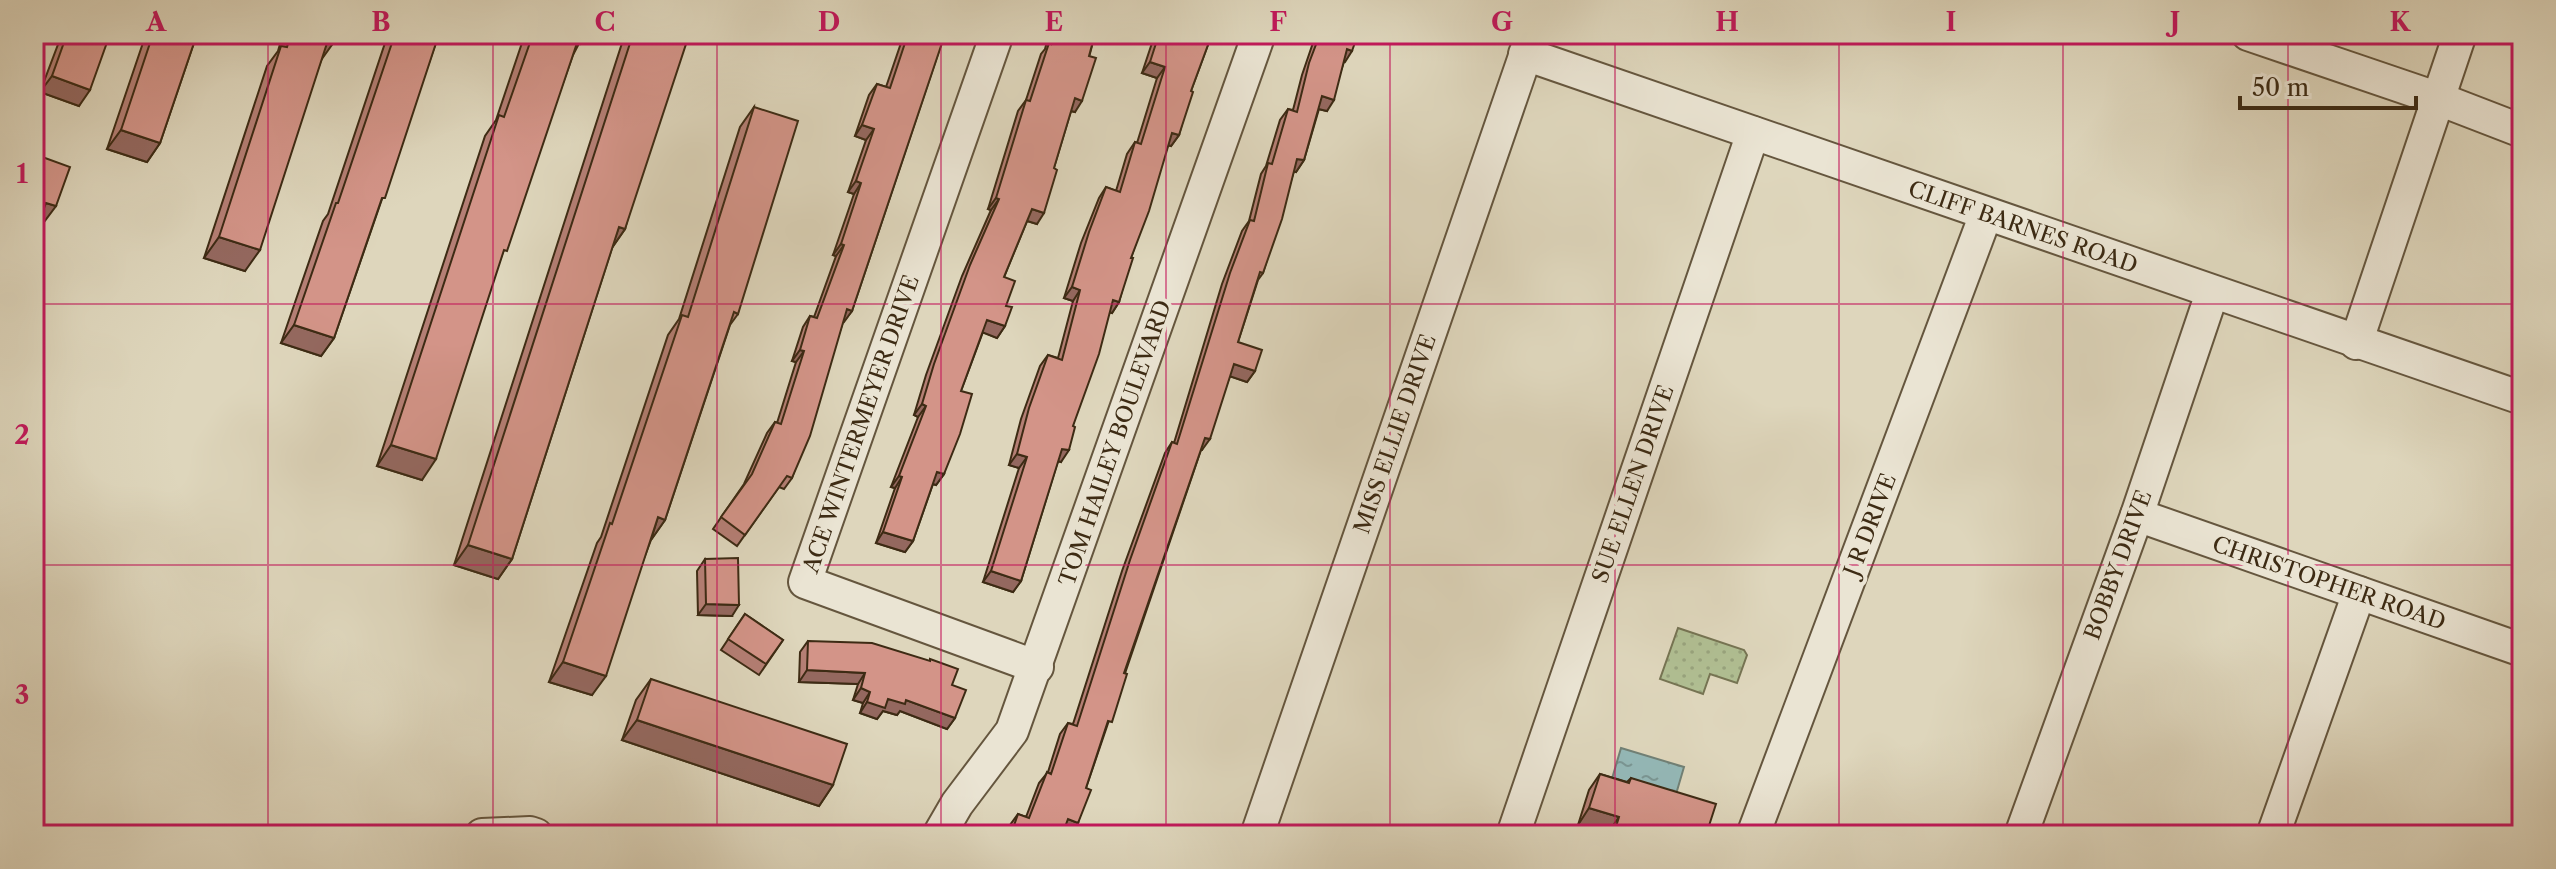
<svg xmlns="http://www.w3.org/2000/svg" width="2556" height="869" viewBox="0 0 2556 869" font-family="'Libre Caslon Text',serif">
  <defs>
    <pattern id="park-dots" width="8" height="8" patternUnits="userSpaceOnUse" patternTransform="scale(2)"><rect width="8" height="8" fill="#b0be92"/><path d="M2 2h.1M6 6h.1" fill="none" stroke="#98a37d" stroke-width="1.8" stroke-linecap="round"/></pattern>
    <pattern id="water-ripples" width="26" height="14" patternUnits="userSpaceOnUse" patternTransform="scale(2)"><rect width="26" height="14" fill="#94b8b7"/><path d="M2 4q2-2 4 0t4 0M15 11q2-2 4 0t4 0" fill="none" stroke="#7a9694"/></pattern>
  </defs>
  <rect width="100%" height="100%" fill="#ded6bc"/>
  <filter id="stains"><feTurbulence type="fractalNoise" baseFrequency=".0025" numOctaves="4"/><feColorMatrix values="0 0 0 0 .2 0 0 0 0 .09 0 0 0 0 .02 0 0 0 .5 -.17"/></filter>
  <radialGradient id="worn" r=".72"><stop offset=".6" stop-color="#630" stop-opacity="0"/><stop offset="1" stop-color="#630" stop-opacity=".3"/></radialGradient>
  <path fill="url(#park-dots)" stroke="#767453" stroke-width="2" d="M1678,628L1744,650L1747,655L1737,683L1710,674L1703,694L1660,679Z"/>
  <path fill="url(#water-ripples)" stroke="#718076" stroke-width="2" d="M1621,748L1684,767L1674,801L1611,782Z"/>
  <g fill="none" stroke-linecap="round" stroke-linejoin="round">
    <defs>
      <g id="minor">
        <path d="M997,34L805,582L1037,667"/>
        <path d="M2248,34L2439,99L2522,131"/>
        <path d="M1525,54L2522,398"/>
        <path d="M2356,343L2460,34"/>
        <path d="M2137,515L2522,650"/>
        <path d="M482,835L530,833L536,835"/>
        <path d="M939,835L957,804L1012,731L1259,34"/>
        <path d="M1257,835L1532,36"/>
        <path d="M1513,835L1753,133"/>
        <path d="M1753,835L1986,214"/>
        <path d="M2021,835L2137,515L2212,293"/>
        <path d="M2273,835L2359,593"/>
      </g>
    </defs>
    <use href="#minor" stroke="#65563e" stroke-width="36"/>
    <use href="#minor" stroke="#eae4d3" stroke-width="32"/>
  </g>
  <g fill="#b57f75" stroke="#3d2b14" stroke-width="2">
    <path d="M62,34H110L79,106L40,92Z"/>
    <path d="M146,34H197L160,143L147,162L107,149Z"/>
    <path d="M283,34H337L322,58L245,271L204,258L267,66L278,51Z"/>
    <path d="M388,34H439L334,338L321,356L281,343L323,221L328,214Z"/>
    <path d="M525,34H584L573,55L422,480L377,466L485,136L496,120Z"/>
    <path d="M628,34H678L625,229L612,248L512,559L498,579L454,565L623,40Z"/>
    <path d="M907,34H948L942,42L852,311L843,322L792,478L784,489L779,487L737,546L713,529L744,484L767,433L775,422L777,423L796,362L792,361L803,327L810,316L814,317L836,256L833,255L854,194L848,192L866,140L855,136L869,95L877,84L886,87L901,43Z"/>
    <path d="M1049,34H1095L1075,112L1071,111L1037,224L1027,221L1004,277L1006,306L1005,326L997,338L983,332L961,391L944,474L936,485L933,484L913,541L905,552L876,543L895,488L891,487L918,417L914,415L926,375L962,276L991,210L988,209L1018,111L1026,100L1041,54L1045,49Z"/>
    <path d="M1155,34H1212L1191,91L1179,135L1171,146L1168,145L1131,258L1119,302L1112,313L1109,312L1061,462L1058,461L1021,581L1013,592L983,582L1019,468L1009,465L1021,419L1040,366L1048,355L1058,358L1073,301L1064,298L1081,243L1099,198L1106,187L1116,191L1127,154L1135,142L1137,143L1157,78L1142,73Z"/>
    <path d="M1316,34H1358L1344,62L1327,111L1319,109L1304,160L1296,172L1294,171L1263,273L1258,280L1238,342L1255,371L1247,382L1230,376L1202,450H1201L1086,788L1078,823L1070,834L1063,832L1062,835H1002L1004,832L1008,833L1010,825L1018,814L1026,817L1039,783L1048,772L1060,734L1068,723L1073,724L1122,571L1165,453L1172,442L1174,443L1222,284L1242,231L1249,221L1261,174L1266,166L1280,120L1288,109L1293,110L1302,75Z"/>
    <path d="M754,107L738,314L730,325L665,520L651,540L592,695L549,682L597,543L601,537L668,335L679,319L740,127Z"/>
    <path d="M705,559L732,616L698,615L697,571Z"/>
    <path d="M745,614L783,640L759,675L721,650Z"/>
    <path d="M808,641L952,685L955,718L947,729L900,711L897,715L883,711L877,719L860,713L863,703L853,700L858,684L799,682L800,652Z"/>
    <path d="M651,679L833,785L819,806L622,740L636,700Z"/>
    <path d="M1600,774L1627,782L1631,778L1706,835H1607V834L1578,825L1589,790Z"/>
  </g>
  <g fill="#94685f" stroke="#3d2b14" stroke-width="2">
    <path d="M328,40L334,42L319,63Z"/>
    <path d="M1347,49L1352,51L1345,62L1339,60Z"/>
    <path d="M1150,62L1165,67L1157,78L1142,73Z"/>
    <path d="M52,76L90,90L79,106L40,92Z"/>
    <path d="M1322,96L1334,100L1327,111L1314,108Z"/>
    <path d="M1075,98L1082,101L1075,112L1067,110Z"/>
    <path d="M862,125L874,129L866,140L855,136Z"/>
    <path d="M121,130L160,143L147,162L107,149Z"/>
    <path d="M1172,133L1179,135L1171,146L1164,144Z"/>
    <path d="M1297,159L1304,160L1296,172L1289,170Z"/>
    <path d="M856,181L861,183L854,194L848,192Z"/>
    <path d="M996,198L999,199L991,210L988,209Z"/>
    <path d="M46,203L56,206L44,222L34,219Z"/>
    <path d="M1032,209L1044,213L1037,224L1024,220Z"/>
    <path d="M619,227L625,229L611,249Z"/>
    <path d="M219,237L260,250L245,271L204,258Z"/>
    <path d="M841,244L844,245L836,256L833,255Z"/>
    <path d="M1072,287L1080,290L1073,301L1064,298Z"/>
    <path d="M1113,300L1119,302L1112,313L1105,311Z"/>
    <path d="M847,309L852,311L844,322L839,320Z"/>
    <path d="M987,320L1005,326L997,338L979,331Z"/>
    <path d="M294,325L334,338L321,356L281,343Z"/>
    <path d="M800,350L804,351L796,362L792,361Z"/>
    <path d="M1234,364L1255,371L1247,382L1226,375Z"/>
    <path d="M922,404L926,406L918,417L914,415Z"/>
    <path d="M1205,438L1210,439L1202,450L1197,449Z"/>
    <path d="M391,445L436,459L422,480L377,466Z"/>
    <path d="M1062,449L1069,450L1061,462L1054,460Z"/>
    <path d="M1017,454L1027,457L1019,468L1009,465Z"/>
    <path d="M937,472L944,474L936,485L930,483Z"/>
    <path d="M899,476L902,477L895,488L891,487Z"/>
    <path d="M658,517L665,520L651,540Z"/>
    <path d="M883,532L913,541L905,552L876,543Z"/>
    <path d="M468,545L512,559L498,579L454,565Z"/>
    <path d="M991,571L1021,581L1013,592L983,582Z"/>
    <path d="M706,604L739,605L732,616L698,615Z"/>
    <path d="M563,662L606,676L592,695L549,682Z"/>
    <path d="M807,670L865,673L858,684L799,682Z"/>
    <path d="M861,688L870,692L863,703L853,700Z"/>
    <path d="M888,699L906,700L955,718L947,729L900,711L897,715L883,711L877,719L860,713L867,702Z"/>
    <path d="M637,720L833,785L819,806L622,740Z"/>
    <path d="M1589,808L1619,817L1607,834L1578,825Z"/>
    <path d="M1068,819L1078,823L1070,834L1060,830Z"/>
  </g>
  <g fill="#d39488" stroke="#3d2b14" stroke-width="2">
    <path d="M67,34H110L90,90L52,76Z"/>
    <path d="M153,34H197L160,143L121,130Z"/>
    <path d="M291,34H337L334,42L328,40L260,250L219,237L281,46L287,47Z"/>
    <path d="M395,34H439L385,198H382L334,338L294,325L336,203H338Z"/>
    <path d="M533,34H584L580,44L577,43L507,251L504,250L436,459L391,445L499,115L504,117Z"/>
    <path d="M633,34H678L688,38L625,229L619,227L512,559L468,545Z"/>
    <path d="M908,34H945L852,311L847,309L810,436L792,478L787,476L745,535L721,517L752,474L775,422L781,424L804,351L800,350L810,316L817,318L844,245L841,244L861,183L856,181L874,129L862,125L877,84L890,88Z"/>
    <path d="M1053,34H1095L1089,56L1096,58L1082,101L1075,98L1054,168L1057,170L1044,213L1032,209L1004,277L1015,281L1006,306L1012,307L1005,326L987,320L961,391L972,394L960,434L944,474L937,472L913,541L883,532L902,477L899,476L926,406L922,404L934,364L970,265L999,199L996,198L1026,100L1030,101L1049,43L1051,44Z"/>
    <path d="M1159,34H1212L1191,91L1193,92L1179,135L1172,133L1149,211L1131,258H1133L1119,302L1113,300L1099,354L1073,426L1075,427L1069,450L1062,449L1021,581L991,571L1027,457L1017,454L1029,408L1048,355L1062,360L1080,290L1072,287L1089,232L1106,187L1120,192L1135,142L1141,144L1165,67L1150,62Z"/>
    <path d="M1320,34H1358L1352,51L1347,49L1334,100L1322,96L1304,160L1297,159L1282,219L1263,273L1260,272L1238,342L1262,350L1255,371L1234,364L1210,439L1205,438L1124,673L1127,674L1112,722L1108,721L1086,788L1091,790L1078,823L1068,819L1062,835H1003L1004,832L1011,834L1018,814L1029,818L1047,772L1051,774L1068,723L1077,726L1130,560L1172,442L1177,444L1230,273L1250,220L1254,221L1268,163L1272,164L1288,109L1297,112L1309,63Z"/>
    <path d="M754,107L798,121L738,314L734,312L665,520L658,517L606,676L563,662L610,523L612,524L682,315L688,317Z"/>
    <path d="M34,154L70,167L56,206L46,203L34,235Z"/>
    <path d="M738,558L739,605L706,604L705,559Z"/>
    <path d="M745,614L783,640L766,664L728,639Z"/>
    <path d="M808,641L872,643L930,661V659L958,669L952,685L966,690L955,718L906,700L905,704L888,699L885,708L867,702L870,692L861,688L865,673L807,670Z"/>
    <path d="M651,679L847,744L833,785L637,720Z"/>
    <path d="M1600,774L1629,783L1631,778L1716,804L1706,835H1620L1614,833L1619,817L1589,808Z"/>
    <path d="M1143,828L1181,835H1141Z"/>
  </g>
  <path fill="none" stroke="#c2185b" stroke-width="2" stroke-opacity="0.55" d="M268,34V835M493,34V835M717,34V835M941,34V835M1166,34V835M1390,34V835M1615,34V835M1839,34V835M2063,34V835M2288,34V835M34,304H2522M34,565H2522"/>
  <g text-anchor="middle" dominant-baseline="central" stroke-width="8" stroke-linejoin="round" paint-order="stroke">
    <g font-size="22" fill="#3d2b14" stroke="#eae4d3">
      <text transform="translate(2023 227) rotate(19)">CLIFF BARNES ROAD</text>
      <text transform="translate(861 424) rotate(-71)">ACE WINTERMEYER DRIVE</text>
      <text transform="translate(1395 434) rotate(-71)">MISS ELLIE DRIVE</text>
      <text transform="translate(1115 443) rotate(-71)">TOM HAILEY BOULEVARD</text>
      <text transform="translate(1633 484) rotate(-71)">SUE ELLEN DRIVE</text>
      <text transform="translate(1870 525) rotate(-69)">J R DRIVE</text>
      <text transform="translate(2118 565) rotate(-70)">BOBBY DRIVE</text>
      <text transform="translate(2329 583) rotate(19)">CHRISTOPHER ROAD</text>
    </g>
  </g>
  <rect width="2556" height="869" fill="none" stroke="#ded6bc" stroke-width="88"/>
  <path d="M2240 96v12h176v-12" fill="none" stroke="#3d2b14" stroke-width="4"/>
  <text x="2252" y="96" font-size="24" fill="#3d2b14" stroke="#eae4d3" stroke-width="6" paint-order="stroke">50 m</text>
  <rect x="44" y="44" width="2468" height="781" fill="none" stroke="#c2185b" stroke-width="3"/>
  <g font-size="26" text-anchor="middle" font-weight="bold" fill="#c2185b">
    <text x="156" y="31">A</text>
    <text x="381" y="31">B</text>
    <text x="605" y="31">C</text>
    <text x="829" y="31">D</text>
    <text x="1054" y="31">E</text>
    <text x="1278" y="31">F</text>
    <text x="1502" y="31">G</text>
    <text x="1727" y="31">H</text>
    <text x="1951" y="31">I</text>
    <text x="2175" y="31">J</text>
    <text x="2400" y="31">K</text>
    <text x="22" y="183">1</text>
    <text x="22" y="444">2</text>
    <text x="22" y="704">3</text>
  </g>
  <rect width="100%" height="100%" filter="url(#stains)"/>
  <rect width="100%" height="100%" fill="url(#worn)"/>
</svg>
